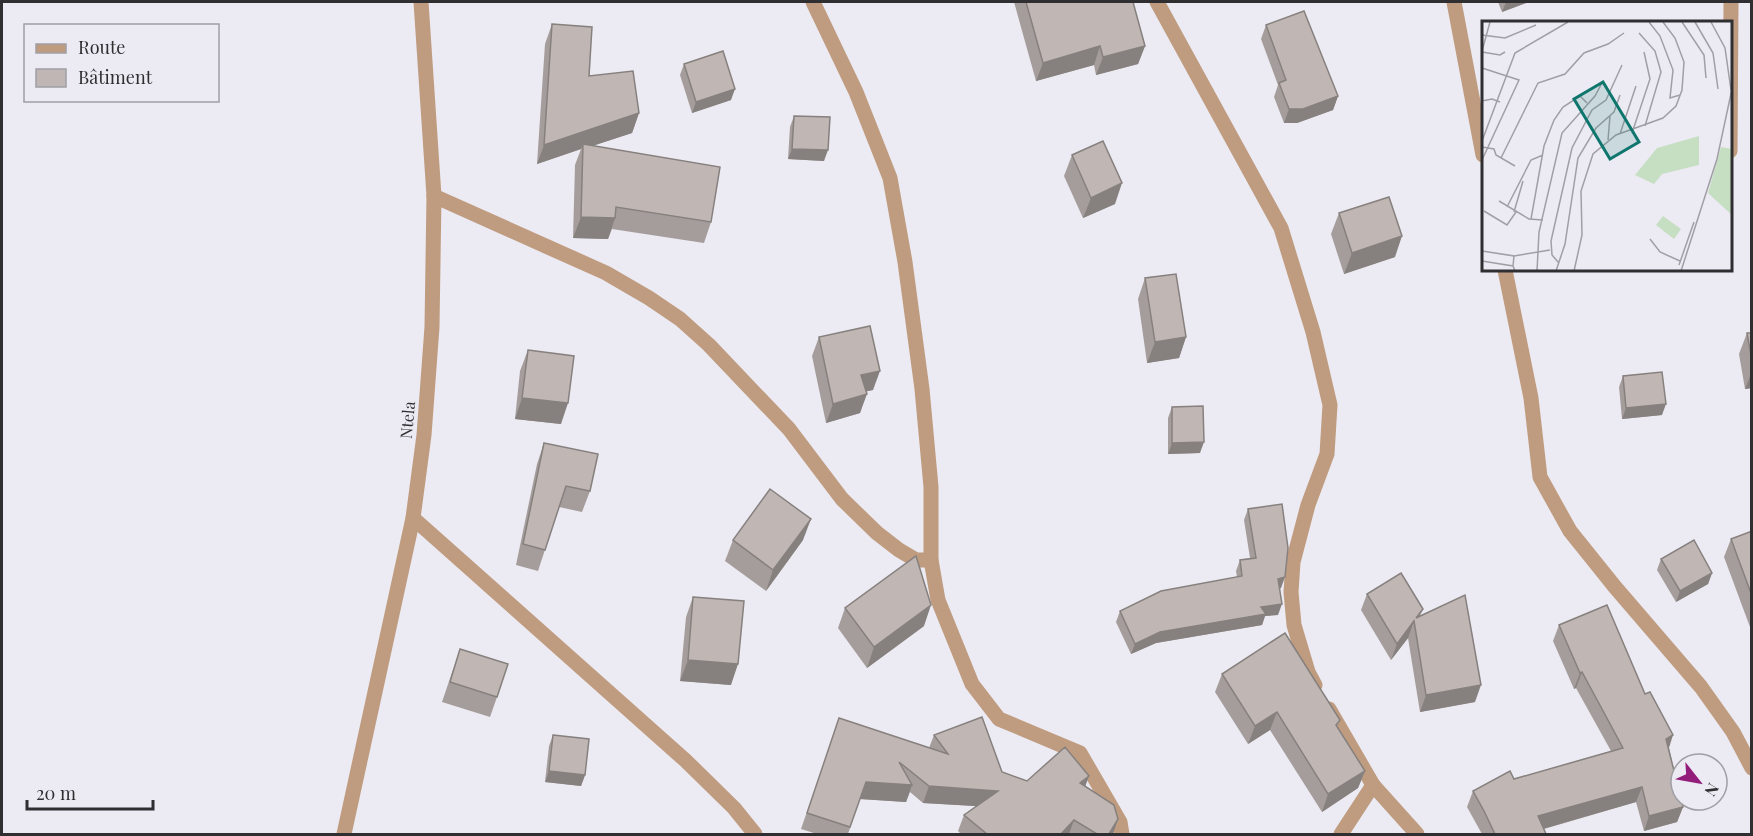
<svg xmlns="http://www.w3.org/2000/svg" width="1753" height="836" viewBox="0 0 1753 836" font-family="'Playfair Display',serif">
  <rect width="100%" height="100%" fill="#eceaf2"/>
  <g fill="none" stroke-linecap="round" stroke-linejoin="round">
    <g stroke="#bf9c7f" stroke-width="15">
      <path d="M813,2L856,92L890,178L905,262L922,389L931,487V560L938,600L972,684L999,719L1080,753L1120,822L1122,834"/>
      <path d="M1157,2L1281,228L1313,332L1330,405L1327,454L1308,505L1293,562L1291,592L1294,625L1308,672L1315,685"/>
      <path d="M1454,2L1483,155"/>
      <path d="M1730,151L1731,2"/>
      <path d="M434,196L606,273L649,298L680,319L709,345L789,429L842,499L877,533L899,550L916,560H931"/>
      <path d="M1505,270L1531,398L1540,477L1570,531L1615,587L1701,687L1733,732L1752,768"/>
      <path d="M413,518L685,760L734,808L755,834"/>
      <path d="M1329,709L1373,785L1417,834"/>
      <path d="M344,834L413,518L424,435L432,327L434,196L421,2"/>
      <path d="M1341,834L1373,785"/>
    </g>
  </g>
  <g fill="#a59d9b">
    <path d="M1014,2H1133L1145,46L1138,64L1096,75L1094,65L1036,81Z"/>
    <path d="M1498,2H1529L1502,12Z"/>
    <path d="M552,24L589,76L639,113L632,133L592,146L711,222L704,243L612,229L608,239L573,238L575,165L581,149L537,164L545,44Z"/>
    <path d="M1266,25L1338,96L1333,110L1297,123H1284L1274,97L1278,85L1261,39Z"/>
    <path d="M684,64L731,100L692,113L680,75Z"/>
    <path d="M794,116L824,161L788,159L790,127Z"/>
    <path d="M1072,155L1115,204L1083,218L1064,176Z"/>
    <path d="M1339,213L1395,257L1344,274L1331,234Z"/>
    <path d="M1145,278L1186,337L1179,358L1147,363L1138,299Z"/>
    <path d="M1747,333H1752V388L1745,389L1739,354Z"/>
    <path d="M819,337L873,390L866,391L860,413L826,423L812,356Z"/>
    <path d="M528,350L561,424L515,419L520,371Z"/>
    <path d="M1623,376L1662,415L1622,419L1619,387Z"/>
    <path d="M1172,407L1200,453L1168,454V418Z"/>
    <path d="M544,443L590,491L582,512L559,507L538,571L516,565L537,464Z"/>
    <path d="M1248,509L1281,588L1279,589L1278,615L1265,616L1262,625L1156,643L1131,654L1116,622L1120,611L1237,577L1236,571L1240,560L1250,558L1244,520Z"/>
    <path d="M1752,531V626L1750,627L1724,557L1731,539Z"/>
    <path d="M733,540H803L766,591L725,561Z"/>
    <path d="M1661,559L1712,573L1708,584L1676,602L1657,570Z"/>
    <path d="M1367,594L1423,609L1420,616L1475,702L1420,712L1408,638L1391,660L1361,610Z"/>
    <path d="M693,597L731,685L680,681L686,617Z"/>
    <path d="M845,608L924,626L867,668L838,628Z"/>
    <path d="M1559,625L1669,748L1683,807L1677,822L1644,831L1636,802L1544,829L1546,834H1482L1467,807L1473,791L1611,751L1576,688L1574,689L1553,641Z"/>
    <path d="M460,649L497,697L490,717L442,702Z"/>
    <path d="M1222,674L1340,720L1337,727L1365,771L1358,788L1322,812L1270,730L1248,744L1215,692Z"/>
    <path d="M834,734L929,748L934,735L1002,772L1027,781L1089,776L1085,786L1118,819L1113,834H961L958,831L964,815L976,806L923,803L910,792L906,802L860,799L848,834H817L801,829Z"/>
    <path d="M553,735L585,775L581,786L545,782L549,746Z"/>
  </g>
  <g fill="#86807e">
    <path d="M1506,2H1529L1502,12Z"/>
    <path d="M1100,46L1094,65L1036,81L1043,63Z"/>
    <path d="M1145,46L1138,64L1096,75L1103,57Z"/>
    <path d="M735,89L731,100L692,113L696,102Z"/>
    <path d="M1338,96L1333,110L1297,123H1284L1289,109Z"/>
    <path d="M639,113L632,133L583,149V144L581,149L537,164L544,145Z"/>
    <path d="M792,149L828,150L824,161L788,159Z"/>
    <path d="M1122,183L1115,204L1083,218L1091,198Z"/>
    <path d="M581,217L615,218L608,239L573,238Z"/>
    <path d="M1402,236L1395,257L1344,274L1352,253Z"/>
    <path d="M1186,337L1179,358L1147,363L1155,342Z"/>
    <path d="M880,371L873,390L854,394L861,375Z"/>
    <path d="M1752,371V388L1745,389Z"/>
    <path d="M867,394L860,413L826,423L833,404Z"/>
    <path d="M522,398L568,403L561,424L515,419Z"/>
    <path d="M1666,404L1662,415L1622,419L1626,408Z"/>
    <path d="M1204,442L1200,453L1168,454L1172,443Z"/>
    <path d="M811,519L803,540L766,591L773,570Z"/>
    <path d="M1712,573L1708,584L1676,602L1680,591Z"/>
    <path d="M1285,577L1281,588L1274,590L1278,579Z"/>
    <path d="M1282,604L1278,615L1265,616L1262,625L1156,643L1131,654L1135,644L1160,632L1261,607Z"/>
    <path d="M931,605L924,626L867,668L874,647Z"/>
    <path d="M1414,621L1408,638L1391,660L1397,644Z"/>
    <path d="M688,660L738,664L731,685L680,681Z"/>
    <path d="M1582,672L1576,688L1574,689L1580,673Z"/>
    <path d="M1481,685L1475,702L1420,712L1426,695Z"/>
    <path d="M1277,712L1270,730L1248,744L1255,726Z"/>
    <path d="M1673,735L1668,751L1666,739Z"/>
    <path d="M549,771L585,775L581,786L545,782Z"/>
    <path d="M1365,771L1358,788L1322,812L1328,794Z"/>
    <path d="M1089,776L1083,792L1080,783Z"/>
    <path d="M866,782L912,785L906,802L860,799Z"/>
    <path d="M929,786L998,791L992,807L923,803Z"/>
    <path d="M1642,787L1636,802L1532,832L1538,816Z"/>
    <path d="M1683,807L1677,822L1644,831L1649,816Z"/>
    <path d="M1118,819L1113,834H1109Z"/>
    <path d="M1074,820L1069,834H1061Z"/>
  </g>
  <g fill="#c0b7b4" stroke="#86807e" stroke-width="1.5">
    <path d="M1026,2H1133L1145,46L1103,57L1100,46L1043,63Z"/>
    <path d="M1304,11L1338,96L1303,109H1289L1279,83L1286,80L1266,25Z"/>
    <path d="M552,24L592,27L589,76L633,71L639,113L544,145Z"/>
    <path d="M723,51L735,89L696,102L684,64Z"/>
    <path d="M794,116L830,117L828,150L792,149Z"/>
    <path d="M1103,141L1122,183L1091,198L1072,155Z"/>
    <path d="M583,144L720,167L711,222L616,207L615,218L581,217Z"/>
    <path d="M1389,197L1402,236L1352,253L1339,213Z"/>
    <path d="M1176,274L1186,337L1155,342L1145,278Z"/>
    <path d="M870,326L880,371L861,375L867,394L833,404L819,337Z"/>
    <path d="M1747,333H1752V361Z"/>
    <path d="M528,350L574,356L568,403L522,398Z"/>
    <path d="M1662,372L1666,404L1626,408L1623,376Z"/>
    <path d="M1203,406L1204,442L1172,443V407Z"/>
    <path d="M544,443L598,454L590,491L566,486L545,550L523,544Z"/>
    <path d="M770,489L811,519L773,570L733,540Z"/>
    <path d="M1282,504L1288,548L1285,577L1278,579L1282,604L1261,607L1266,614L1160,632L1135,644L1120,611L1161,591L1242,576L1240,560L1256,558L1248,509Z"/>
    <path d="M1752,531V596L1731,539Z"/>
    <path d="M1694,540L1712,573L1680,591L1661,559Z"/>
    <path d="M916,556L931,605L874,647L845,608Z"/>
    <path d="M1401,573L1423,609L1416,618L1465,595L1481,685L1426,695L1414,621L1397,644L1367,594Z"/>
    <path d="M693,597L744,601L738,664L688,660Z"/>
    <path d="M1607,605L1645,694L1650,692L1673,735L1666,739L1683,807L1649,816L1642,787L1538,816L1546,834H1495L1484,811L1473,791L1510,771L1514,779L1623,748L1582,672L1580,673L1559,625Z"/>
    <path d="M1285,633L1340,720L1336,725L1365,771L1328,794L1277,712L1255,726L1222,674Z"/>
    <path d="M460,649L508,664L497,697L450,682Z"/>
    <path d="M982,717L1002,772L1027,781L1065,747L1089,776L1080,783L1114,805L1118,819L1109,834H1097L1074,820L1061,834H987L964,815L998,791L929,786L899,762L912,785L866,782L850,827L807,813L839,718L948,754L934,735Z"/>
    <path d="M553,735L589,739L585,775L549,771Z"/>
  </g>
  <g text-anchor="middle" dominant-baseline="central" stroke-width="4.5" stroke-linejoin="round" paint-order="stroke">
    <g font-size="16" fill="#2f2f32" stroke="#eceaf2">
      <text transform="translate(407 420) rotate(-85)">Ntela</text>
    </g>
  </g>
  <g transform="translate(1482 21)">
    <rect width="250" height="250" fill="#eceaf2"/>
    <path d="M217,115V144L180,153L172,163L153,154L175,127ZM239,126L250,128V194L226,172ZM181,195L199,208L192,218L174,204Z" fill="#c6dfc3"/>
    <path fill="none" stroke="#a09fa5" stroke-width="1.5" d="M167,1L178,15L191,49L188,77L198,74M200,1L222,34L224,57M213,1L231,32L236,68M229,1L243,27L249,69M157,12L173,30L179,51L163,105M0,14L23,17L54,4M0,30L8,1M0,31L18,34L23,31M0,47L37,59L0,139M0,80L10,78L18,81M151,109L168,58L162,31M138,113L154,65M126,119L128,95M0,120L33,32L86,1M0,126L12,128L14,134L33,145M19,137L56,62L83,53L102,32L126,23L142,12M17,180L47,198L61,199M25,186L49,139L61,134M2,190L25,204L34,191M32,191L41,160M49,198L62,125L72,99L81,86L98,75L105,82M168,218L178,231L198,240M0,230L32,235L31,245M32,235L68,229M0,240L31,245L33,250M77,242L70,234L69,220L90,127L110,89L124,79L140,44M197,244L212,201M55,250L57,211L80,112L113,75L121,60M74,250L83,223L96,137L114,107L132,91L138,74M92,250L100,214L99,170L111,133L134,114L181,97L194,85L200,69L202,41L193,17L181,1M199,250L235,138L250,68"/>
    <path fill="#0f766e" fill-opacity="0.15" stroke="#0f766e" stroke-width="3" d="M121,61L157,121L128,138L92,78Z"/>
    <rect width="250" height="250" fill="none" stroke="#2f2f32" stroke-width="3"/>
  </g>
  <rect width="1753" height="836" fill="none" stroke="#2f2f32" stroke-width="6"/>
  <rect x="24" y="24" width="195" height="78" fill="#eceaf2" stroke="#a09fa5" stroke-width="1.5"/>
  <rect x="36" y="44" width="30" height="9" fill="#bf9c7f" stroke="#a09fa5" stroke-width="1.5"/>
  <text x="78" y="54" font-size="18" fill="#2f2f32">Route</text>
  <rect x="36" y="69" width="30" height="18" fill="#c0b7b4" stroke="#a09fa5" stroke-width="1.5"/>
  <text x="78" y="84" font-size="18" fill="#2f2f32">Bâtiment</text>
  <g transform="translate(1699 782) rotate(121)"><circle r="28" fill="#eceaf2" stroke="#a09fa5" stroke-width="1.5"/>
  <path d="M0-4.5L10 22L0 15L-10 22Z" fill="#921d7b"/>
  <text y="-9" font-size="16" font-weight="bold" text-anchor="middle" fill="#2f2f32">N</text>
  </g>
  <path d="M27 800v9h126v-9" fill="none" stroke="#2f2f32" stroke-width="3"/>
  <text x="36" y="800" font-size="18" fill="#2f2f32" stroke="#eceaf2" stroke-width="4.5" paint-order="stroke">20 m</text>
</svg>
